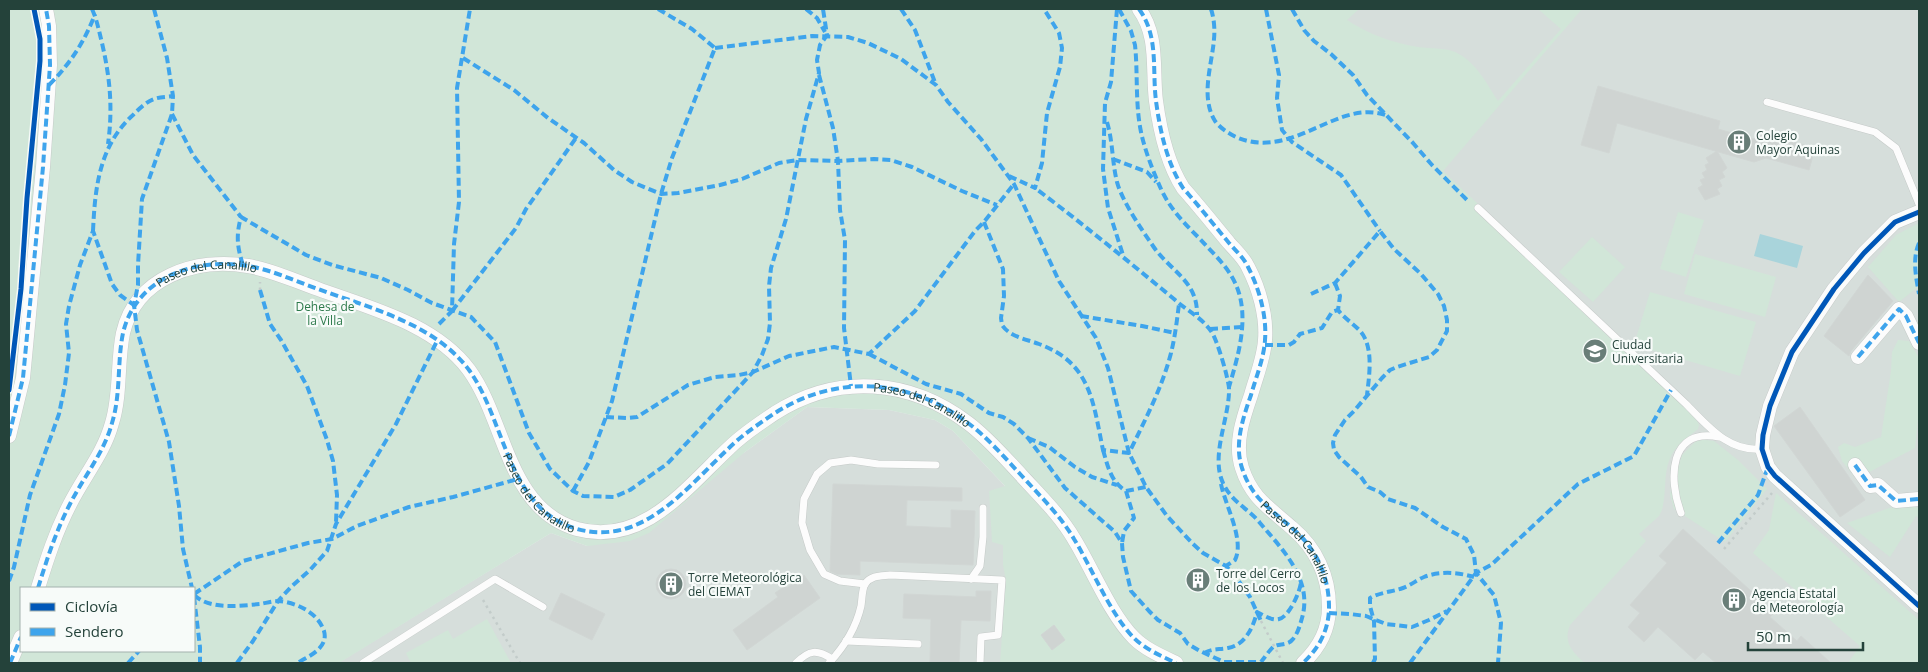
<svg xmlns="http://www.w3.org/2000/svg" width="1928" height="672" viewBox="0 0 1928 672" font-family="'Open Sans',sans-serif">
  <rect width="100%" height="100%" fill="#e8edeb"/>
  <g fill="#d6dedb">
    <path d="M1146,9H1919V663H1318Z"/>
    <path d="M807,407L889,410L935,420L953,431L1064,549L1146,663H338L551,533L587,546L745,452Z"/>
  </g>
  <g fill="#d1e6d8" fill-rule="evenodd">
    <path d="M9,9H1359L1347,20C1368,34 1393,43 1418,47C1431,49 1448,47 1459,54C1477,64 1487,84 1498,101L1561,29L1538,9H1582L1443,171L1478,204L1474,209L1614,342L1695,417L1699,425L1698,429C1691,435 1683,440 1677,447C1661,466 1668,488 1662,510L1659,516L1639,534L1646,541L1570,625C1563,642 1572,652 1585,663H1000L1006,580L1003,565V545L992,542L989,491L1005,486L953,431L935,420L889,410L807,407L745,452L649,533L630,541L587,546L551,533L339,663H9ZM21,588H194V651H21Z"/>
    <path d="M1678,212L1704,220L1686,277L1660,269Z"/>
    <path d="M1919,223V286L1899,302L1868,267L1896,235Z"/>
    <path d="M1592,237L1625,267L1593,302L1559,272Z"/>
    <path d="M1695,254L1776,277L1765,317L1684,294Z"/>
    <path d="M1650,292L1756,322L1740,376L1634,345Z"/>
    <path d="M1898,340L1909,341L1919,358V409L1915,448L1856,479L1842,461L1838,447L1844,443L1855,447L1881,437L1891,371L1892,352Z"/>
    <path d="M1698,439L1714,441L1738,460L1767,489L1725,542L1674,509L1670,494L1682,455Z"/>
    <path d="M1776,493L1919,620V663H1848L1860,646L1753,553L1769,530Z"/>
    <path d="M1904,505L1919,508V518L1916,516L1890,557L1847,523L1889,508Z"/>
    <path d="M487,619L511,663H411L406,653L448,630L453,639Z"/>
  </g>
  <path fill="#a9d4db" d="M1760,234L1803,246L1797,268L1754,256Z"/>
  <g fill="#cfd4d2" stroke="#d1d6d4">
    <path d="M1598,86L1720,121L1718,129L1753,139L1764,134L1815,148L1809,170L1766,158L1754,162L1617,123L1609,153L1581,145Z"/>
    <path d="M1717,151L1727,168L1722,172L1725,177L1719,180L1722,186L1717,189L1720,194L1705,200L1698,188L1703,185L1700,180L1705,178L1702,173L1707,170L1705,165L1709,163L1706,158Z"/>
    <path d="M1868,275L1893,301L1851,351L1849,356L1824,336Z"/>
    <path d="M1800,407L1865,500L1840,517L1774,426Z"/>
    <path d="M833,484L962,488V501L907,500L906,526L951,528V510L975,511L973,565L860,561V575L836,574L830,571Z"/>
    <path d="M1683,529L1774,612L1770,617L1797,641L1801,636L1831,663H1716L1703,652L1695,660L1658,627L1644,642L1628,627L1640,613L1630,605L1667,563L1659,556Z"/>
    <circle cx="671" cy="584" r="15"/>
    <path d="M804,575L820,598L747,650L733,630L778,597L775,593L785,586L787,588Z"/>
    <path d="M976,591H991L990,621L961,620L959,663H930L931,619L903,618L904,594L976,597Z"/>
    <path d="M561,593L605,614L592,640L549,619Z"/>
    <path d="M1054,625L1065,640L1052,650L1041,635Z"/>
  </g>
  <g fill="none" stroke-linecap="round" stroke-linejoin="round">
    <defs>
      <g id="lane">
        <path d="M1767,102L1875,132L1896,148L1919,204"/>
        <path d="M1478,208L1686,404C1708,426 1728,452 1762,449"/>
        <path d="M1681,513C1668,479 1669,427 1719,437"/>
        <path d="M971,579L980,566L983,537V508"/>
        <path d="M865,584L840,581L824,574L810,550L802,523L804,499L817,474L830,463L851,460L878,464L936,465"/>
        <path d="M846,641L918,644"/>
        <path d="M363,663L495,579L543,607"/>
        <path d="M796,663C809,650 817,649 832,659"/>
        <path d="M829,663C844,647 856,628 861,606C862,600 862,589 865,584C871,575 881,576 890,575L1002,580L998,635L981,637L980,663"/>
      </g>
      <g id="street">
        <path id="s1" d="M1139,9C1159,36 1152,70 1156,101C1160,131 1167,163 1183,188C1199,206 1214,225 1229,243C1236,251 1244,258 1248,267C1259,288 1267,316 1265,340C1264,358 1256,377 1251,395C1243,418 1234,444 1242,468C1252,499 1270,508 1292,528C1316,548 1329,576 1329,607C1329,630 1319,648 1303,663"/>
        <path d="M1919,212L1895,222L1864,253L1834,289L1792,352L1770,406L1763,435L1762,449L1768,467L1775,476L1919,606"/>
        <path d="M1858,357L1899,309L1906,316L1919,343"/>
        <path d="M9,436L23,378L43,167L50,65L49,26L46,9"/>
        <path d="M1855,465L1870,486L1878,485L1896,501L1919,499"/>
        <path id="s2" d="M38,588C47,559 56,531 70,504C84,476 104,453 112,423C121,394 117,362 123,333C136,277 196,257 248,266C272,270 295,281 318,289C370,308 435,324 469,370C506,421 507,509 577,529C643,547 687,487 729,448C743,434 759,424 775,413C838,373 910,379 968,423C988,438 1004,457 1021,475C1040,496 1060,515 1074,539C1092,568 1110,614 1134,638C1145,649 1161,656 1176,663"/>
        <path d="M10,663L21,637"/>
      </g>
    </defs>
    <use href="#lane" stroke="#c5cac8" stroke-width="8"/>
    <use href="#street" stroke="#c5cac8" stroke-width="15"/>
    <g stroke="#c3ccca" stroke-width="2.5" stroke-dasharray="2.5 4" stroke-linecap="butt">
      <path d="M260,290V282"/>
      <path d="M1724,549L1772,493"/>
      <path d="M483,600L520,663"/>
      <path d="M1261,621L1283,663"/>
    </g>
    <use href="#lane" stroke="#fcfcfc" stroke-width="7"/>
    <use href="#street" stroke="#fcfcfc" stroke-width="14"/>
    <g stroke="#3ea4ec" stroke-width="4" stroke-dasharray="8 4" stroke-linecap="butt">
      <path d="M92,9C97,20 99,31 102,43C110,78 113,108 108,144"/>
      <path d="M154,9L167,58L173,96L172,114L142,199L138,265V285L134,305L137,330L169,442L179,506L183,549L192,588"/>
      <path d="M806,9L817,18L825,32"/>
      <path d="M901,9L915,30L936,85"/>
      <path d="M1117,9L1111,82L1105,103L1103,169L1108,208L1123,255"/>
      <path d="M1119,9L1131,31L1135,45C1138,73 1135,103 1141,132C1145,151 1153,171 1161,189C1170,209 1185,224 1200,239C1211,251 1224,263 1232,277C1252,311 1239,353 1229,387"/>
      <path d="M1139,9C1159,36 1152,70 1156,101C1160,131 1167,163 1183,188C1199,206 1214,225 1229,243C1236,251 1244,258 1248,267C1259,288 1267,316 1265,340C1264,358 1256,377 1251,395C1243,418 1234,444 1242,468C1252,499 1270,508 1292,528C1316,548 1329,576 1329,607C1329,630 1319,648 1303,663"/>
      <path d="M1211,9C1214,18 1215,29 1214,39C1212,65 1200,97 1215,121C1220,128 1228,133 1236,137C1293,162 1339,96 1388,116"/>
      <path d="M1266,9L1279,75L1277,98L1282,130L1292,142L1341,175L1380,231"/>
      <path d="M1292,9L1304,30L1314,41L1331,54L1353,75L1367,95L1413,143L1432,165L1468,201"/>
      <path d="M715,48L812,36L848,37L868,43L901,59L936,85L948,102L981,139L1014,184L1059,281L1096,338L1108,368L1129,453L1146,487L1167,516L1193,544L1203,553L1226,566L1235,576L1250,597L1261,621"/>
      <path d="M463,58L514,90L548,118L584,143L614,170L632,182L661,194L678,193L720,185L742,179L779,163L797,160L838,161L874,159L891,160L912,167L962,191L997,205"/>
      <path d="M819,75L833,128L838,161L840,210L845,240L844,328L851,386"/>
      <path d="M49,85C70,64 85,41 95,14"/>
      <path d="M172,114L193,155L241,217"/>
      <path d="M1107,122C1113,142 1112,162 1117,182C1122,201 1142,230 1153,246C1170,271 1198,281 1197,315"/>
      <path d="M1113,159L1147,172L1156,182"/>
      <path d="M1009,176L1035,188L1042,163L1047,113L1060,67L1062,48L1059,33L1044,9"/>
      <path d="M984,222L1003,269L1004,296L1001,318L1002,325C1010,337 1026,339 1039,344C1091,363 1093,402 1103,450L1129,453C1145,420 1162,388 1171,353C1175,337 1177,320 1179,304"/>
      <path d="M93,231C95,188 99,146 133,115C139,109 146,102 154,99C160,97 167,97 173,96"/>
      <path d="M1919,243C1912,259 1916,277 1919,294"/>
      <path d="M243,265C237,247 236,235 241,217L306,255L332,265L381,278L408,290L432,303L471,317L495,342L529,433L550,469L573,491L583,496L614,497L630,490L667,464L753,372L762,355L768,339L770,323L769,286L771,268L786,219L806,119L819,73L817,60L820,45L827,35L823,9"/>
      <path d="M1335,283L1340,296L1338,310"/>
      <path d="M260,290L270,324L281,340L307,386L327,440L333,461L337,495L336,523"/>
      <path d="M1311,294L1335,283L1380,231L1394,249L1421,274L1438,294L1444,306L1447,320V331L1437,350L1429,357L1397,367L1390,370L1382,378L1354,411L1345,420L1335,435L1333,443L1334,450L1339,457L1361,477L1368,487L1380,492L1388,499L1415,508L1443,527L1466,539L1474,555L1476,573L1494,595L1501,623L1498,663"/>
      <path d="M452,311L516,228L526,209L576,138"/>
      <path d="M1081,316L1142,326L1175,333"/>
      <path d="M439,324L452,311L454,244L459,202L457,88L470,9"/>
      <path d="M1210,329L1242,327"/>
      <path d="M1265,345H1289L1294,342L1300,334L1322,328L1332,312L1338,310C1345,319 1354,324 1361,332C1374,348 1369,377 1367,395"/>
      <path d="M869,354L926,384L961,394L989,413L1003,417L1014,424L1028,438L1065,488L1115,532L1122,543L1123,557L1131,591L1149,611L1158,620L1180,633L1188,644L1200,651L1224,662H1261C1265,657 1269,651 1273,647C1279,643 1288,646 1293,639C1298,633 1300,625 1302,618C1313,580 1283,550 1260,523C1249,509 1233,503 1224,485C1209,457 1230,418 1229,388C1228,377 1217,339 1211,331C1201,317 1186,310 1174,299C1128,261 1083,224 1035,188"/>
      <path d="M1858,357L1899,309L1906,316L1919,343"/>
      <path d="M606,417L627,418L637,417L688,385L715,377L739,375L753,372L789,356L834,347L869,354L915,311L975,231L984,222L1014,184"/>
      <path d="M9,436L23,378L43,167L50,65L49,26L46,9"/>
      <path d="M1028,438L1049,447L1075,467L1092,477L1117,485"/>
      <path d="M1103,450C1108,467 1111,482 1126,491L1134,518L1124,531L1122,543"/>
      <path d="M1855,465L1870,486L1878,485L1896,501L1919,499"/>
      <path d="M1221,484C1225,505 1245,540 1235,560L1226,566"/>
      <path d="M573,491L589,462L612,401L661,194L672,158L715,48L692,29L658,9"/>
      <path d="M1126,491L1146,487"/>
      <path d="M1718,543L1758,495L1768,467"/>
      <path d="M9,581L14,567L30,495L59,414L65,385L69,353L66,324L69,306L80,265L93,231L112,284L120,295L134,305"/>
      <path d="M38,588C47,559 56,531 70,504C84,476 104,453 112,423C121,394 117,362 123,333C136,277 196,257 248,266C272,270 295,281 318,289C370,308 435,324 469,370C506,421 507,509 577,529C643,547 687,487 729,448C743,434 759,424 775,413C838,373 910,379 968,423C988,438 1004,457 1021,475C1040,496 1060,515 1074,539C1092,568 1110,614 1134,638C1145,649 1161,656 1176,663"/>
      <path d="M194,594L243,561L308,543L332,539L357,526L409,507L453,497L518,479"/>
      <path d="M194,595C210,610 239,606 260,604C266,603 273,601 279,601C298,603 318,613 324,631C329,648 308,657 297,663"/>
      <path d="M194,597L200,647V663"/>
      <path d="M1329,613L1350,614L1366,616L1386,624L1412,627L1429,620L1447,611"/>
      <path d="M1204,653C1214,648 1218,650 1228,648C1245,645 1253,628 1257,612C1263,615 1272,621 1279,619C1289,617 1300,592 1301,582"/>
      <path d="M10,663L21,637"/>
      <path d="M128,663L139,651"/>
      <path d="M237,663L253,641L278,601L291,587L310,570L327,551L336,524L396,424L437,341"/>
      <path d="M1373,663L1375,659L1374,621L1370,606V598C1381,592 1392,592 1403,588C1411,585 1417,580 1424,577C1440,571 1457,572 1474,577"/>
      <path d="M1410,663L1476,573L1491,565L1578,484L1634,456L1671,390"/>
    </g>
    <defs>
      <g id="cycleway">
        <path d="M1919,212L1895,222L1864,253L1834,289L1792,352L1770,406L1763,435L1762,449L1768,467L1775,476L1919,606"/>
        <path d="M9,390L21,289L27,198L40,61V39L34,9"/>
      </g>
    </defs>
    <use href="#cycleway" stroke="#f7fbf9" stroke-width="8"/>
    <use href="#cycleway" stroke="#0057b8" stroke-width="5"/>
  </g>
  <defs>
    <symbol id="building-disc" viewBox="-11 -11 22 22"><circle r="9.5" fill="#697e78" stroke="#f7fbf9"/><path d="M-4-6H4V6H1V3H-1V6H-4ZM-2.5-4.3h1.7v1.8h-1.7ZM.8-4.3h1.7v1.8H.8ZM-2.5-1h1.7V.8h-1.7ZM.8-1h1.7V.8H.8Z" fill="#fff"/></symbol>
    <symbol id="university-disc" viewBox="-11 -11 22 22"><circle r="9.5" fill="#697e78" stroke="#f7fbf9"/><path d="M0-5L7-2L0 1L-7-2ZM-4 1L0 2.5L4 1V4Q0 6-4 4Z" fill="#fff"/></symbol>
  </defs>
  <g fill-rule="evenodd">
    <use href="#building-disc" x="1725" y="128" width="28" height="28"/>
    <use href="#university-disc" x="1581" y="337" width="28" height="28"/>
    <use href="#building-disc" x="1184" y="566" width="28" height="28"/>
    <use href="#building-disc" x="657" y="570" width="28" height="28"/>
    <use href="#building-disc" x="1720" y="586" width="28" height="28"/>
  </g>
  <g text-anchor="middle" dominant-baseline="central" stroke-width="4.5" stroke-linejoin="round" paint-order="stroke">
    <g font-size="12" fill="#24423a" stroke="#f7fbf9" text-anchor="start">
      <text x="1756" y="135">Colegio<tspan x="1756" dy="14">Mayor Aquinas</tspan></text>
      <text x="1612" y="344">Ciudad<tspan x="1612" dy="14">Universitaria</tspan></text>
      <text x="1216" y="573">Torre del Cerro<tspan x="1216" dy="14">de los Locos</tspan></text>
      <text x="688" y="577">Torre Meteorológica<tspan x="688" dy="14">del CIEMAT</tspan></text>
      <text x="1752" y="593">Agencia Estatal<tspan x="1752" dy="14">de Meteorología</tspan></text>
    </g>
    <g font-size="12" fill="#24423a" stroke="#f7fbf9">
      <text stroke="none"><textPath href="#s2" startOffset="386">Paseo del Canalillo</textPath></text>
      <text stroke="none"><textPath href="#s2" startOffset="1271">Paseo del Canalillo</textPath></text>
      <text stroke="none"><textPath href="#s2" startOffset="821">Paseo del Canalillo</textPath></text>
      <text stroke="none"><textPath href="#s1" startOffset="590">Paseo del Canalillo</textPath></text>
    </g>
    <g font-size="12" fill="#2d7a4b" stroke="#f7fbf9">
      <text x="325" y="306">Dehesa de<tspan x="325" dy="14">la Villa</tspan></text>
    </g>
  </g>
  <rect width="1928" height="672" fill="none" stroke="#24423a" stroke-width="20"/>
  <rect x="20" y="587" width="175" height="65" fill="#f7fbf9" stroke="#a3b1ad"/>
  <rect x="30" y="603" width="25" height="8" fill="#0057b8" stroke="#a3b1ad"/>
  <text x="65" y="612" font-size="15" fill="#24423a">Ciclovía</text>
  <rect x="30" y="628" width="25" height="8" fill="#3ea4ec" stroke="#a3b1ad"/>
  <text x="65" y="637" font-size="15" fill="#24423a">Sendero</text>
  <path d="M1748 642v8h115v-8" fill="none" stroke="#24423a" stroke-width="2.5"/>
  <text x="1756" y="642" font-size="15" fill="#24423a" stroke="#f7fbf9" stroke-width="4" paint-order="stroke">50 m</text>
</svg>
